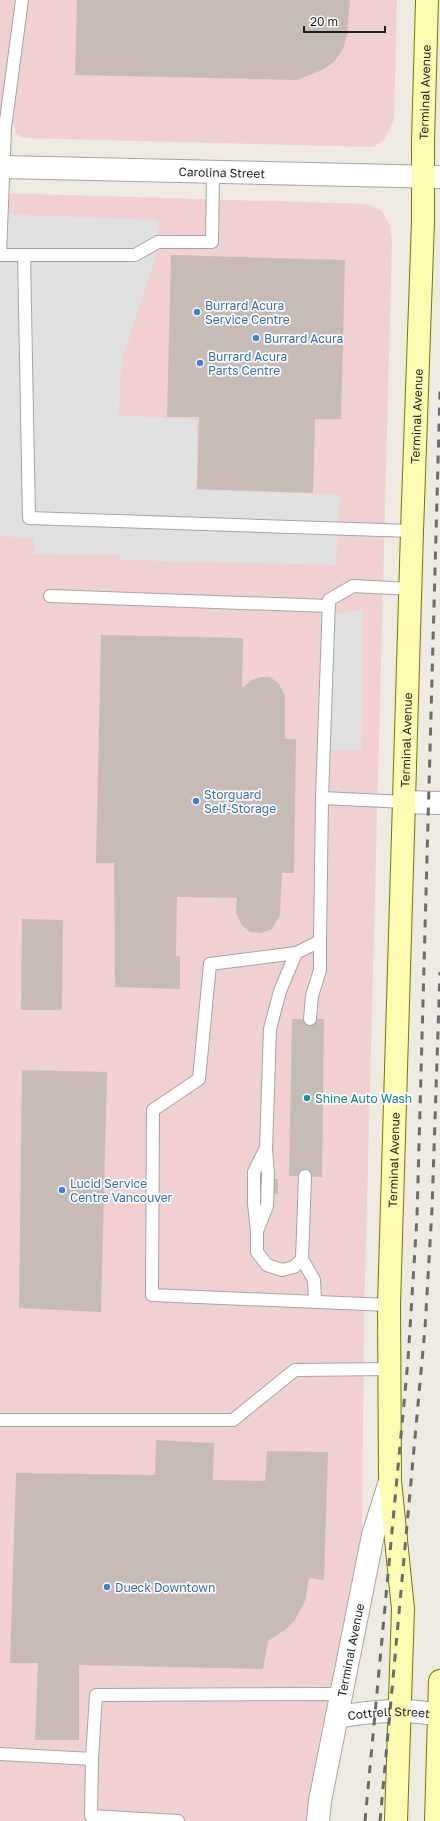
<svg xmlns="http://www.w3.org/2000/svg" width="440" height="1821" viewBox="0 0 440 1821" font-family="'Golos Text',sans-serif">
  <rect width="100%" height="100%" fill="#efeae2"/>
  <g fill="#f1d0d1">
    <path d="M0,0H397L394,121L384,140L373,147L23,138L16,134L14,124H0Z"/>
    <path d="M0,193L367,204L382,211L390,225L392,240L364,1317L362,1534L317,1753L306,1821H0Z"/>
  </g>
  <g fill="#e1e1e1">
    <path d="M0,214L159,220L156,257L121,363L119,415L197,420L196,490L340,495L336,565L120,560V555L34,554V538L0,536Z"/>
    <path d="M362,610L361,750H323L328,615Z"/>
  </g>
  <g fill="#c7bbb5">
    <path d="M77,0H350L347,35L343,49L334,62L322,70L297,80L75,75Z"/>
    <path d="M171,255L345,260L341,419H315L313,493L197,489L199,417H167Z"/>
    <path d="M101,635L243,638L242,688L252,680L261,677H270L279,684L285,696V739H296L294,873H282L280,915L272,929L261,933L250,932L242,925L236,913L237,898L177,897L176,956H180V989L115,987L114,863H96Z"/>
    <path d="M22,919L63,920L62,1010H21Z"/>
    <path d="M292,1019H324L322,1177L289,1176Z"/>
    <path d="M22,1070L107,1072L101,1312L19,1308Z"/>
    <path d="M247,1178L278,1179V1194L247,1193Z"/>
    <path d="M156,1440L214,1443L213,1480L265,1481L267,1451L328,1452L324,1580L309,1578L305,1601L295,1620L286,1629L268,1641L263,1669L79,1665V1740H35L38,1663H10L16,1473L155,1475Z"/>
  </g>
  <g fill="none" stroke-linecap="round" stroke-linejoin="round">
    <defs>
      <g id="service">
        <path d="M0,254L5,128L22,0"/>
        <path d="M0,255H135L158,242H212L213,173"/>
        <path d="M24,256L29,518L412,531"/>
        <path d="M50,596L329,606"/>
        <path d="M322,798L405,802"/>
        <path d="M310,1019L312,996L320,970V941"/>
        <path d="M265,1150L254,1172V1204L257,1231V1252L267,1265L282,1270L294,1267L302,1259L305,1176"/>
        <path d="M257,1231L267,1206L268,1174L266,1149L270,1029L280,991L296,953"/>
        <path d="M302,1259L314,1280L315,1301"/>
        <path d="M389,1305L152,1295L153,1110L199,1079L210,964L296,953L320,941L322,798L329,600L353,586L411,589"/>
        <path d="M0,1420H233L295,1370L390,1369"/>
        <path d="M0,1754L92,1759L96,1695L340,1694"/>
        <path d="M92,1759L91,1816L178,1821"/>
      </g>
      <g id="minor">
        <path id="s1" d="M3,167L440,177"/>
        <path d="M405,802L440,803"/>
        <path id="s2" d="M337,1717C372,1711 405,1708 440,1715"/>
        <path id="s3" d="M318,1821L320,1801L373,1535L390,1481"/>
      </g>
      <g id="secondary">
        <path id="s4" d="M396,1821L403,1609L390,1481L389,1305L412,531L423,221V141L427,0"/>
        <path d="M436,1821L440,1681"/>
      </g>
    </defs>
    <use href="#service" stroke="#a4a4a4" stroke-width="14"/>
    <use href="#minor" stroke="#a4a4a4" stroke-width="24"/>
    <use href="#secondary" stroke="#757800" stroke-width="24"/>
    <use href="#service" stroke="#fff" stroke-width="12"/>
    <use href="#minor" stroke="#fff" stroke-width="22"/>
    <use href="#secondary" stroke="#fefbb2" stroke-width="22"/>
    <g stroke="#6b6b6b" stroke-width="3" stroke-dasharray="8 8" stroke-linecap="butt">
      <path d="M365,1821L408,1360L417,1217L440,391"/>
      <path d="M380,1821L425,1328L432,1209L440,972"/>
    </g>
  </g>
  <g fill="#3f7fe0" stroke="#fff" stroke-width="1.5">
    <circle cx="197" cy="312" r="4"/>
    <circle cx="256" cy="338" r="4"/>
    <circle cx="200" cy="363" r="4"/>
    <circle cx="196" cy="801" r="4"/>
    <circle cx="62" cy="1190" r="4"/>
    <circle cx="107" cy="1587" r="4"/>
  </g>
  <circle fill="#0f9aa8" stroke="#fff" stroke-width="1.5" cx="307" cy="1098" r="4"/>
  <g text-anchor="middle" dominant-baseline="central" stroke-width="3.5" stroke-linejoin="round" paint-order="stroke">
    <g font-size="12" fill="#1d1d1d" stroke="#fff">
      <text stroke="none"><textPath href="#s4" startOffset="1730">Terminal Avenue</textPath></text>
      <text stroke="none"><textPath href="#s1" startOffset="219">Carolina Street</textPath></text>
      <text stroke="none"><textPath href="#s4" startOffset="1406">Terminal Avenue</textPath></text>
      <text stroke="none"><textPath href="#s4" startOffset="1082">Terminal Avenue</textPath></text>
      <text stroke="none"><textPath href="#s4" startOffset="662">Terminal Avenue</textPath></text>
      <text stroke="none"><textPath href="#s3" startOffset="174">Terminal Avenue</textPath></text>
      <text stroke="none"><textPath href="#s2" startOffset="52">Cottrell Street</textPath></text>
    </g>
    <g font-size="12" fill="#366cbe" stroke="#fff" text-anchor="start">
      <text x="205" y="305">Burrard Acura<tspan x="205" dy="14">Service Centre</tspan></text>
      <text x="264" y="338">Burrard Acura</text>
      <text x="208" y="356">Burrard Acura<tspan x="208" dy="14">Parts Centre</tspan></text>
      <text x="204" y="794">Storguard<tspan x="204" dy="14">Self-Storage</tspan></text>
      <text x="70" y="1183">Lucid Service<tspan x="70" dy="14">Centre Vancouver</tspan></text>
      <text x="115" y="1587">Dueck Downtown</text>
    </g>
    <g font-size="12" fill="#0d838f" stroke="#fff" text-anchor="start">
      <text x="315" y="1098">Shine Auto Wash</text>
    </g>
  </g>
  <path d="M304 26v6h81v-6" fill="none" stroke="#1d1d1d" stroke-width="2"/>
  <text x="310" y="26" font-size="12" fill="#1d1d1d" stroke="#ffffff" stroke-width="3" paint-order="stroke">20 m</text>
</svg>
